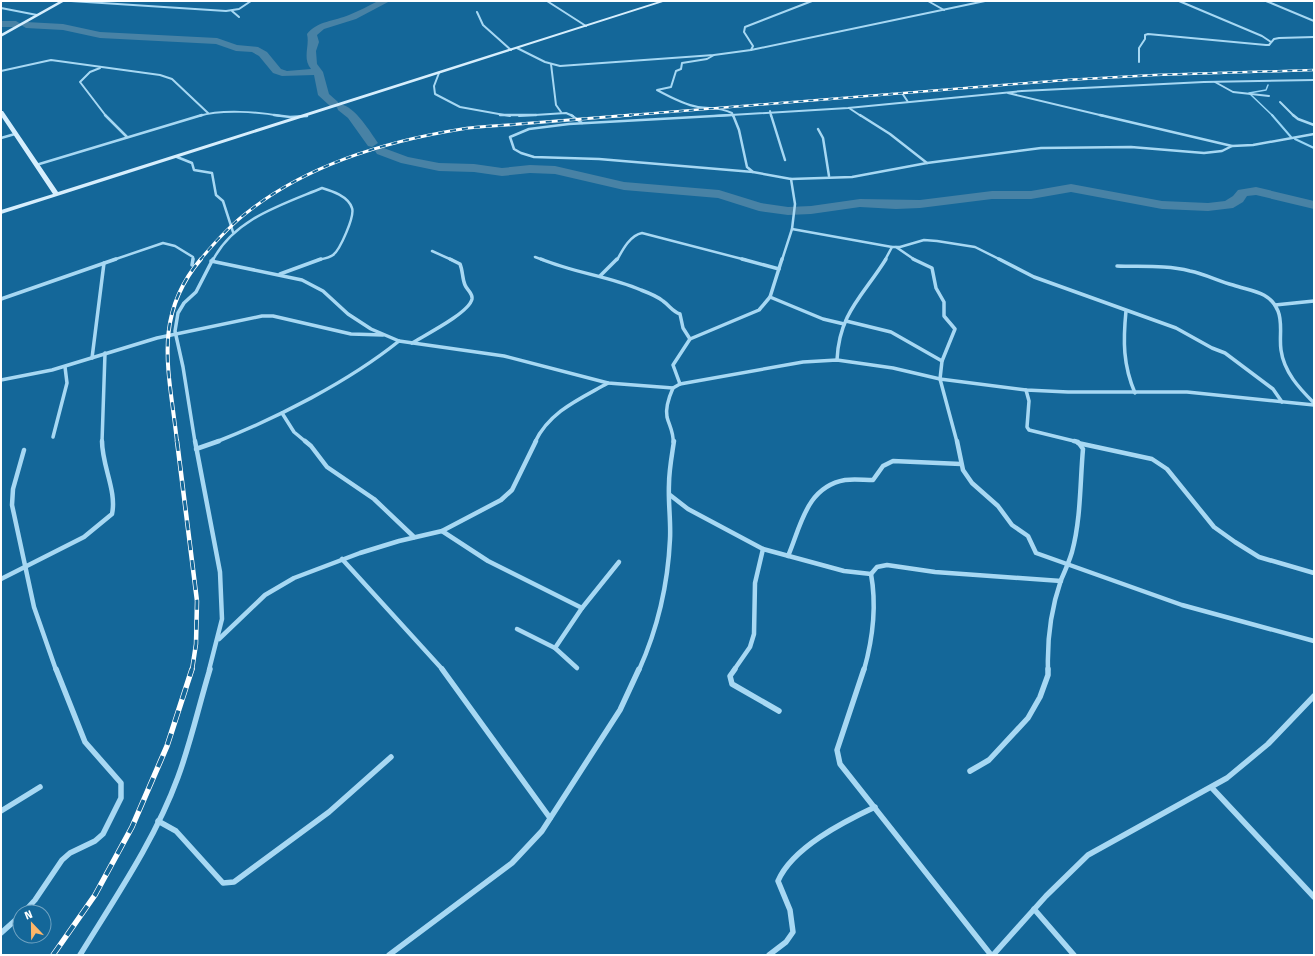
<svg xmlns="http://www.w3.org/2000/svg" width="1315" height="956" viewBox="0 0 1315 956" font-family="'Fira Sans',sans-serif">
  <rect width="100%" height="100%" fill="#146799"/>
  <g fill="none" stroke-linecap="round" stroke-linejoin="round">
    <path stroke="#99d6f6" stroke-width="1.5" d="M1268,85L1266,90L1249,93L1273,116"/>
    <g stroke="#99d6f6" stroke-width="2">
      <path d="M1272,115L1291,137"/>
      <path d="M1295,139L1314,148"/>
    </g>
    <g fill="#4882a5" fill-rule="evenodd">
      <path d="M378,1H390L356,19L324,29L317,35L319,42L316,51L317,64L323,72L329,94L338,102L339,105C352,102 371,133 378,143L372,147L368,146L348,118L338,110L337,107L330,106L318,95L314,75L282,76L273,73L259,56L252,52L236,51L216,44L100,38L63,30L26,28L21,25L26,22L63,24L100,32L217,38L237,45L258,47L267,52L281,69L287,71L311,69C302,58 310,46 307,34C317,21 335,21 349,15C359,11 368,6 378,1Z"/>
      <path d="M1,21H16L21,24L16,27H1Z"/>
      <path d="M381,147L408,157L439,163L474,164L502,168L530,165L555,166L624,182L719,190L761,203L788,207L811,206L860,199L920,200L992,191H1031L1071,184L1162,201L1208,203L1225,201L1233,196L1238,190L1256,187L1314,201V209L1256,195L1247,196L1243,202L1233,208L1208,211L1162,209L1071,192L1031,199H992L920,208L896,209L860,207L811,214L788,215L759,211L718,198L624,190L555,174L530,173L502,176L474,172L439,171L401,163L377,154L375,151Z"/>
    </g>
    <g stroke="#a7d8f3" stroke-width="2">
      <path d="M71,1L226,11L239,9L251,1"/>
      <path d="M547,1L586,26"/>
      <path d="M928,1L944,10"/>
      <path d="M1179,1L1262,36L1271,42"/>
      <path d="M1266,1L1314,21"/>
      <path d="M1,8L37,15"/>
      <path d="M232,11L239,17"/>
      <path d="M477,12L483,25L511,50"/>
      <path d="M517,48L545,62L560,66L714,55L751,50L985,1"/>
      <path d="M751,50L753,46L744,32L745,27L812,1"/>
      <path d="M714,55L707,59L682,63L681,69L676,71L671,87L657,90C668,96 686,105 698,107C711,109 719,107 732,113L733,116"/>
      <path d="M1139,62V48L1145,39V35L1148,34L1266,45H1269L1274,39L1279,38L1314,37"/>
      <path d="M551,64L556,105L561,112"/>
      <path d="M100,68L90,72L80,82L106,116"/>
      <path d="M1,71L51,60L160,75L172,79L208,113"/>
      <path d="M439,73L434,86L435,94L460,107L510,116"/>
      <path d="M1215,82L1233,92L1269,96"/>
      <path d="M902,93L908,102"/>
      <path d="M1008,93L1104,116"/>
      <path d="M1280,102L1294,116"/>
      <path d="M849,108L861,116"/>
      <path d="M770,111L771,116"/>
      <path d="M199,116C222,109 258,112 281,116"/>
      <path d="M519,116L566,113L573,116"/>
      <path d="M714,116L848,108L1022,91L1204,82L1314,80"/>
    </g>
    <g stroke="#a7d8f3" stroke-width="2.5">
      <path d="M105,115L127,137"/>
      <path d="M274,115L290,117L307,116"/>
      <path d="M500,115H536"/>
      <path d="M571,115L582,123"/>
      <path d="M732,115L569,124L529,129L510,137L514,149L521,153L534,157L599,159L753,172"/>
      <path d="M733,115L739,130L747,167L753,172L791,179L852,177L927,163L1041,148L1131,147L1204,153L1222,151L1232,146"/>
      <path d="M771,115L785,160"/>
      <path d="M860,115L890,134L927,163"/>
      <path d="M1100,115L1232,146L1253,145L1314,134"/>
      <path d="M1293,115L1298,119L1314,125"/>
      <path d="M818,129L823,138L829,176"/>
      <path d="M1,138L15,134"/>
      <path d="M177,157L192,163L194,170L212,173L216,195L223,201L233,232"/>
      <path d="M36,165L202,115"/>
      <path d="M792,229L892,247H900L924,240L937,241L975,247L1001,260"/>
      <path d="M896,247L915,260"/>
      <path d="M432,251L452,260"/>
      <path d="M535,257L543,260"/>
      <path d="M113,260L163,243L175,246L193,257V260"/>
      <path d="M213,260C234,219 281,205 322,188C332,191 348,196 352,208C355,216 340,250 333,255C329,258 322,259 318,260"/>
      <path d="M617,260C622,251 630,235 642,233L746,260"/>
      <path d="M782,260L792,229L795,204L791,179"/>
      <path d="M885,260L892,247"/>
    </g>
    <g stroke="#a7d8f3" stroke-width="3.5">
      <path d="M541,259C574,273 609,276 641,290C649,293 657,296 663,301C670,306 672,311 680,314L683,328L690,339"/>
      <path d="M742,259L779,269"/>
      <path d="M913,259L932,268L936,288L944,302V316L955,329L942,361L940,379L957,442"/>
      <path d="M999,259L1034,277L1176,328L1212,348L1225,353L1273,389L1282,402"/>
      <path d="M211,261L302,280L323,291L348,314L371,329L399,341L504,356L608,383L673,388L680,384L803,362L837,360L893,368L940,379L1026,390L1068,392H1187L1314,405"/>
      <path d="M192,265L193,259"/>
      <path d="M1117,266C1141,267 1166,265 1190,271C1205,274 1218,281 1233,285C1250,291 1270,291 1278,311C1283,323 1279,337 1281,350C1284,372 1299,388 1314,403"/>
      <path d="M280,274L321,259"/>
      <path d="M600,276L617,259"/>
      <path d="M770,297L823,319L844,324"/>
      <path d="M1,299L116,259"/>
      <path d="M1275,305L1314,301"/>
      <path d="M1126,311C1123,341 1123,365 1135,393"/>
      <path d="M846,321L891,332L942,361"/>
      <path d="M412,343C425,335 469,313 472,299C473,293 467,290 465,285C462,278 463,271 460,264L450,259"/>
      <path d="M92,358L104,263"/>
      <path d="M837,360C839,313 863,296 886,259"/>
      <path d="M1,380L52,370L157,338L262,316H273L351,334L383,335"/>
      <path d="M680,384L673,365L690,339L759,310L770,297L782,259"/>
      <path d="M673,388C669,397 665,407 667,417C669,425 674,433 673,442"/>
      <path d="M1026,390L1029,401L1027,427L1029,430L1078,442"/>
      <path d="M282,413L294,432L306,442"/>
      <path d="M53,437L67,383L65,367"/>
      <path d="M102,442L105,353"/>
      <path d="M195,442L183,367L175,331L178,313L184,303L196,292L213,259"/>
      <path d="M216,442C277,418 348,382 399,341"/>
      <path d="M535,442C550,411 580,399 608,383"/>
    </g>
    <g stroke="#a7d8f3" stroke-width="4.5">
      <path d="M195,441L220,572L222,619L209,670"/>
      <path d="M305,441L311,446L327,467L374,499L414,537"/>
      <path d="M957,441L963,470L972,483L998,506L1012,525L1028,536L1036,553L1182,605L1314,641"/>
      <path d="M1078,443L1152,459L1167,469L1214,527L1235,542L1259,557L1314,573"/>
      <path d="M196,449L219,441"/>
      <path d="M24,450L13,489L12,505L34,607L56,670"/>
      <path d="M670,495L688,509L763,549L844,571L871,574L877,567L887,565L935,572L1061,581"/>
      <path d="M442,531L488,561L582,608"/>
      <path d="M788,556C801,526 806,487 845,480C854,479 864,480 873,480L883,466L893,461L961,464"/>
      <path d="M342,559L443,670"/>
      <path d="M1,579L84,537L112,514C117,491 102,466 102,441"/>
      <path d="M517,629L555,648L577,668"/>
      <path d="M219,639L265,595L294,578L360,553L399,541L442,531L501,500L512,490L536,441"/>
      <path d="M555,648L582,608L619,562"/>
      <path d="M639,670C657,630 668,583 670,539C671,521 668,502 669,484C669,470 672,455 674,441"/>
      <path d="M734,670L750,647L754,634L755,583L763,549"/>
      <path d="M864,670C873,638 877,607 871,574"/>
      <path d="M1048,670C1047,640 1051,609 1061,580C1065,571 1069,562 1072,552C1081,519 1080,482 1083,449L1078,442L1074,441"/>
    </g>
    <g stroke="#a7d8f3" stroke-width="5.5">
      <path d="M442,669L550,818"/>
      <path d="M735,669L730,676L732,684L779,711"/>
      <path d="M864,669L837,750L840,764L991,955"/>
      <path d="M970,771L989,760L1028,718L1040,697L1048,675V669"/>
      <path d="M1212,788L1314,897"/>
      <path d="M1,811L40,787"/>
      <path d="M158,821L176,831L223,883L234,882L329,812L391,757"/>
      <path d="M1034,909L1074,955"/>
      <path d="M24,912L35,900L62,860L70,853L95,841L103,834L121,798V783L85,742L56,669"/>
      <path d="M1,933L20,916"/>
      <path d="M80,955C115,898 155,840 178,777C191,742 199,705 210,669"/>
      <path d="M389,955L512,863L542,831L620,710L639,669"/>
      <path d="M769,955L786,942L793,932L790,910L778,881C792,848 843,822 875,807"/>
      <path d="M993,955L1046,896L1088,855L1227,778L1268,744L1314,696"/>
    </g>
    <g fill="#d6eefd" fill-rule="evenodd">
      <path d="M60,1H65L1,37V34Z"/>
      <path d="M660,1H666L1,214V210L53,194L1,116V111H3L58,192Z"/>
    </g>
    <defs>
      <path id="rail-far4" d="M619,116L1066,80L1155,75L1314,70"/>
      <path id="rail-far3" d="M200,260C215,242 230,225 249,211C309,164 387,141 462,129C481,126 500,126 519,124C557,121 594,118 631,115"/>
      <path id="rail-far2" d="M177,442C170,374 151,318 201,259"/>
      <path id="rail-far1" d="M177,441L197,601L196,644L192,670"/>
      <path id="rail" d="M53,955L95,895L132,827L167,746L192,669"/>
    </defs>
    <use href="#rail-far4" stroke="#fff" stroke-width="2.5"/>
    <use href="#rail-far3" stroke="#fff" stroke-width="3"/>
    <use href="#rail-far2" stroke="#fff" stroke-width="4"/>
    <use href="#rail-far1" stroke="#fff" stroke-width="4.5"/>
    <use href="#rail" stroke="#fff" stroke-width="5.5"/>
    <use href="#rail-far4" stroke="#146799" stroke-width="1.5" stroke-dasharray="5" stroke-linecap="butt"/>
    <use href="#rail-far3" stroke="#146799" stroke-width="2" stroke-dasharray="6" stroke-linecap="butt"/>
    <use href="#rail-far2" stroke="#146799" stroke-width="2.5" stroke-dasharray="8" stroke-linecap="butt"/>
    <use href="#rail-far1" stroke="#146799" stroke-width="3" stroke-dasharray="10" stroke-linecap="butt"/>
    <use href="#rail" stroke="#146799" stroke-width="4" stroke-dasharray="12" stroke-linecap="butt"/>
  </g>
  <rect width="1315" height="956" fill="none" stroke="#ffffff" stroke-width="4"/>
  <g transform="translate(32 924) rotate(338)"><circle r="19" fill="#146799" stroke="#72a4c2"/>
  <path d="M0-3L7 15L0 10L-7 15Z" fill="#ffb769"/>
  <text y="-6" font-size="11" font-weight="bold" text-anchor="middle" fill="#ffffff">N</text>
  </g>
</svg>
